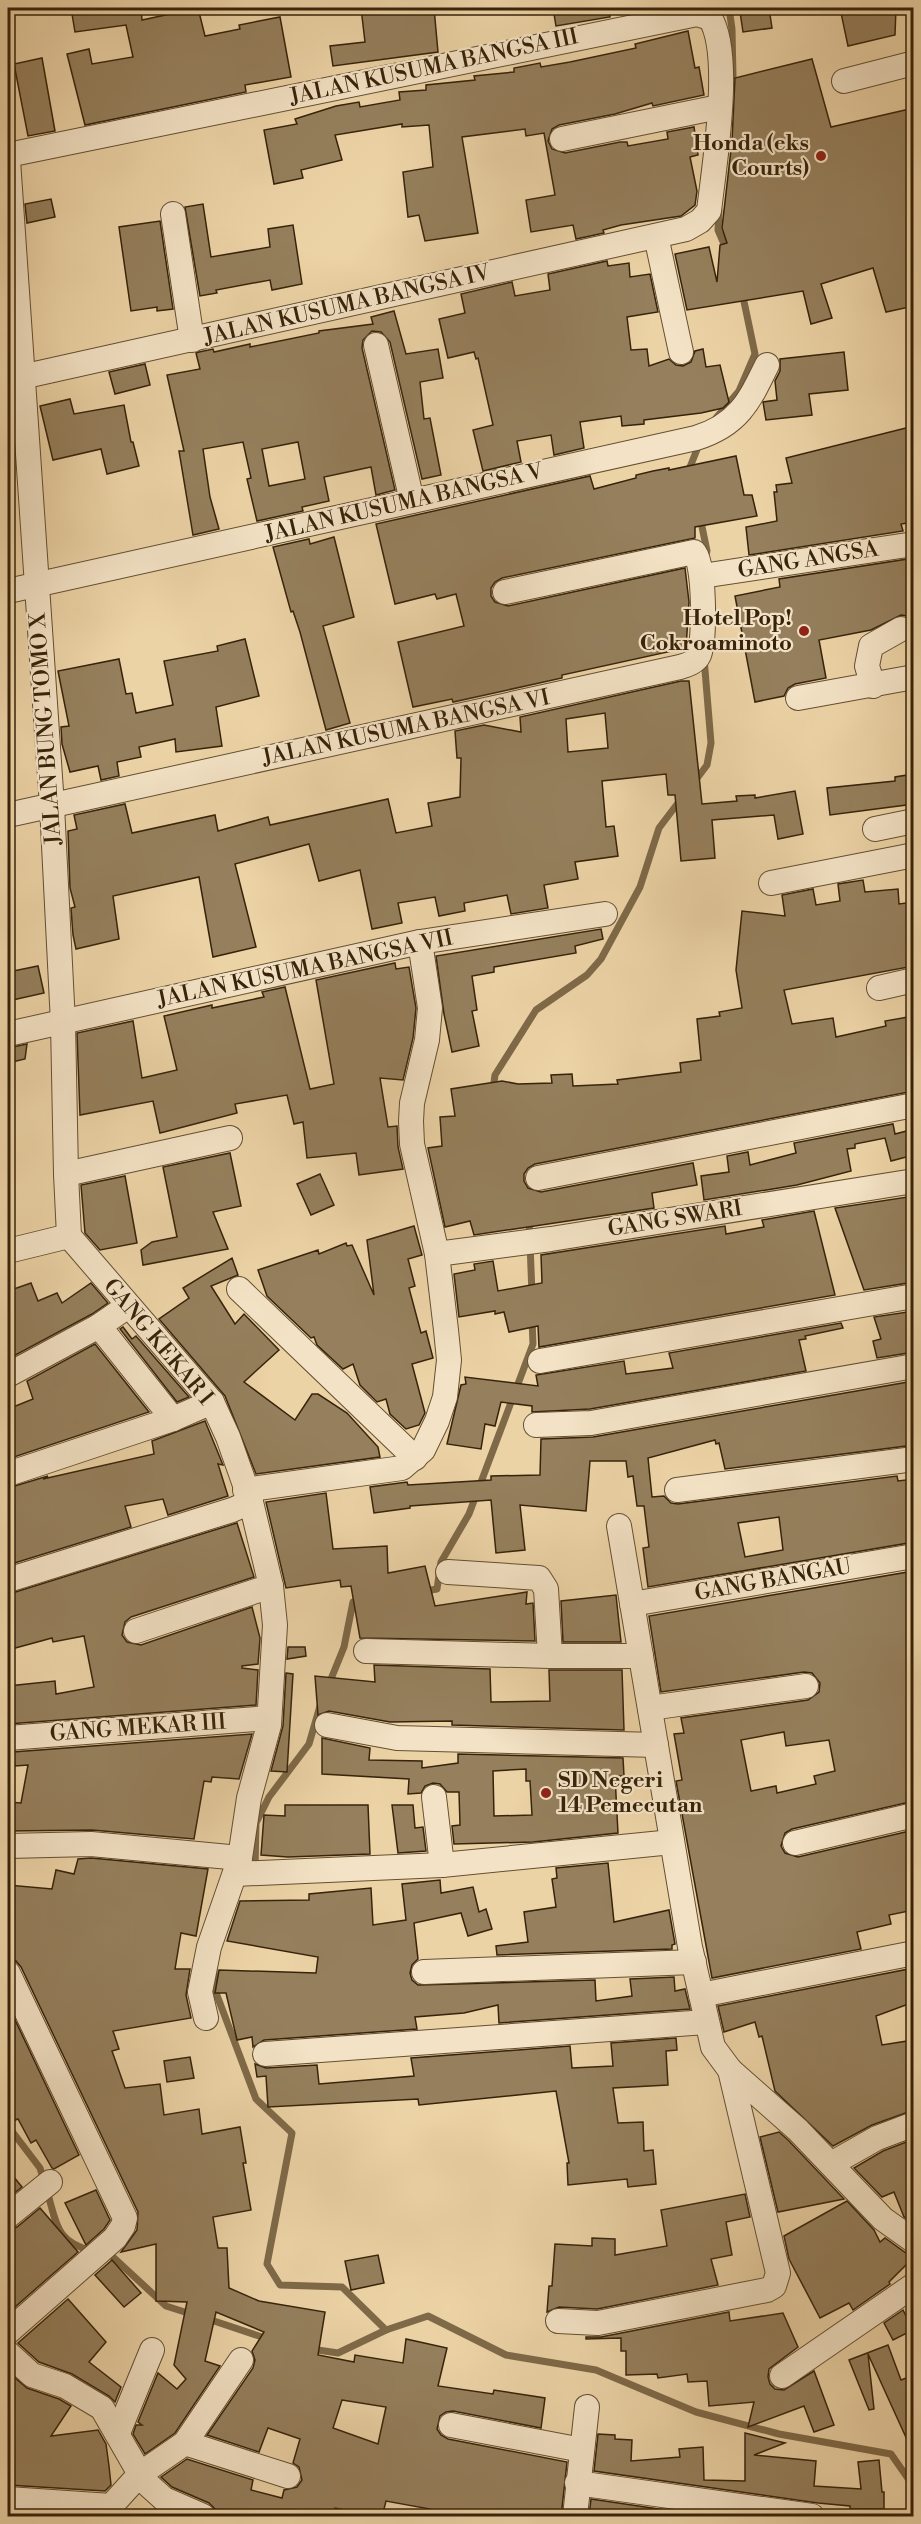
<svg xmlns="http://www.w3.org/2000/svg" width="921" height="2524" viewBox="0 0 921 2524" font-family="'Libre Bodoni',serif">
  <rect width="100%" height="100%" fill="#ecd3a6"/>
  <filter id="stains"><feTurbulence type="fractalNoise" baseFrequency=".00333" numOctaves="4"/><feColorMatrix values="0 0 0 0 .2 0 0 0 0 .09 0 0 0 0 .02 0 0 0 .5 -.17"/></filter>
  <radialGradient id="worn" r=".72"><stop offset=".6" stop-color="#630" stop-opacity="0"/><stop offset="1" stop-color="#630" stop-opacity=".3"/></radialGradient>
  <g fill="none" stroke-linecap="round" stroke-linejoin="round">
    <g stroke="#7e6948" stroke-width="7">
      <path d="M729,8L732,29L733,77"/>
      <path d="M719,210L718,230L727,251"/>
      <path d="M716,418L739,391L755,354L742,292"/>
      <path d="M691,474L690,467L700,442"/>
      <path d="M700,517L707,551L705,559"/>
      <path d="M695,781L707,765L711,743L704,658"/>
      <path d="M493,1090L495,1075L536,1010L587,975L601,959L640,887L659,828L681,799"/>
      <path d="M529,1218L532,1294"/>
      <path d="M425,1591L437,1589L441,1562L469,1514L533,1344L532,1320"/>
      <path d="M329,1684L344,1647L353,1602L360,1601"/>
      <path d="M255,1869L256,1823L269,1797L309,1744L320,1706"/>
      <path d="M214,1970L215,1990L256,2099L292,2133L267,2264L280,2285L342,2287L386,2330L428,2316L506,2355L596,2370L696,2412L779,2434L891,2454L914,2487"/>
      <path d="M8,2126L40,2168L44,2181"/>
      <path d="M47,2191C57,2224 55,2241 92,2251"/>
      <path d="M103,2254L113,2257L166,2306L191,2314"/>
      <path d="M208,2319L268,2339"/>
      <path d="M311,2349L338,2353L386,2330"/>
    </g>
  </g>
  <g fill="#957f5c" stroke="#37230b" stroke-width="1.5" fill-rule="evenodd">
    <path d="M71,8H141L142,20L198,8L205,36L240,29L239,25L280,17L291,77L245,85L246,92L85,125L67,54L89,49L92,64L133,57L126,25L75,32Z"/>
    <path d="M361,8H434L438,52L333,66L330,46L365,42Z"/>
    <path d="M553,8H609L610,17L556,26Z"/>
    <path d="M769,8L772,28L743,32L740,12Z"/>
    <path d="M840,8H896L895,35L848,46Z"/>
    <path d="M688,31L695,68L699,67L704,95L653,106L652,103L615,114L559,125L552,129L548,141L552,149L565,153L620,142H627L628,146L668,139L667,132L694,127L698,155L690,157L697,191L695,205L681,216L621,225L603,230L604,233L576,239L573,225L531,232L526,200L555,195L544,133L526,136L525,129L462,137L478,233L425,241L419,215L408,217L403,172L433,167L429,125L402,127V124L335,135L342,160L301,170L303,178L274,184L264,130L297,124L295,119L336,106L359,102L360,107L400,100L399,92L426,90V85L475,80L474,76L514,72V68L540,63L541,67L570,62L636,48L635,44Z"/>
    <path d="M42,58L55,131L28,136L14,64Z"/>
    <path d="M812,59L831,127L914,108V306L886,312L873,268L821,284L832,318L811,324L803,291L687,310L675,254L709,247L717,282L720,245L727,243L722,228L732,141L735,78Z"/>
    <path d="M51,199L55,217L27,223L25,204Z"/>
    <path d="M203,204L211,257L270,247L268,229L293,225L302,284L272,290L270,280L216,290L217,293L200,296L185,207Z"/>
    <path d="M160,221L173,309L157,311V307L131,311L119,227Z"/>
    <path d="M607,261L608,266L629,263L630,277L650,274L658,312L627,317L631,350L647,349L649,366L669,359L676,365L683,366L691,362L695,351L703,349L706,367L720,365L729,402L723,408L701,413L644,420V424L622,426L621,416L580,422L584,448L554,455L551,435L517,441L521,462L483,471L473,430L493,425L478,358L476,359L474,352L448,358L439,319L465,313L461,294L512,282L515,296L550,290L548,274Z"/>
    <path d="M394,311L406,354L438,349L443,378L420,382L424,419L430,418L441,475L422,479L390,342L381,332L372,331L363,340L362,348L395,490L376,495L371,467L324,477L329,501L302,507L303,511L257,521L247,479L251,478L243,442L203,449L210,497L219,529L193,535L179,451H184L167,375L200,369L196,353L199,352L213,349L214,352L250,344V347L319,333V331L373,324L371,317ZM298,442L305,479L269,486L262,449Z"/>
    <path d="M844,352L848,390L809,394L812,415L766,420L763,402L777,400L775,381L780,371V359Z"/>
    <path d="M145,364L150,385L115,394L109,372Z"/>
    <path d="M70,399L74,414L124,405L131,442H133L139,466L107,474L101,449L53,460L40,406Z"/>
    <path d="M914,426V522L901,524L903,531L749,555L746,527L777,521L774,492H777L776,485L792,483L786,458Z"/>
    <path d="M736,456L744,495H752L757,516L695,527V538L502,578L495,582L491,588V596L495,602L508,606L685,568L689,602L686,648L562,675V678L453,702L452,699L413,707L398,642L464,626L456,594L437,599L435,594L395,604L376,524L590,476L594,489L636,478V475L653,471L669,468V470Z"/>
    <path d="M334,537L354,617L323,626L350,723L326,730L300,632L293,611L291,612L273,547L309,539L310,544Z"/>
    <path d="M908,559V563L914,562V621L908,616L901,615L871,630L819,640L826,678L795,684L788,688L784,696L755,702L735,596L780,587L779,579Z"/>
    <path d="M245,639L259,696L216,707L222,746L176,752L175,739L139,747L141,757L117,762L119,776L101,780L98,766L70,772L62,744L61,727L69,726L58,671L119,659L126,694L132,693L136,713L173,705L164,661L218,651L217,646Z"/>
    <path d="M681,681H689L702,804L737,801L736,796L755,795V798L795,791L803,834L778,839L774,815L712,820L715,858L681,861L675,795H668L666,774L602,781L606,827L614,826L618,856L575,862L578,879L544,885L548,908L511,914L507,895L464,903L465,911L439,916L435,897L398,903L402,923L372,929L360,870L319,881L309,844L235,864L256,947L213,957L199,877L113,896L119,939L76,949L73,935L71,908L75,907L70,888L68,831L77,829L74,815L125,804L132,833L215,815L218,831L268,817L270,825L388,799L396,833L432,826L428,803L460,797L461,758H457L455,731L484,725L521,732L520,717ZM605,713L608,748L568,752L566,719Z"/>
    <path d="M914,774V804L830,815L827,788L895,781V777Z"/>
    <path d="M863,880L865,892L898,889L899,904L914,902V930L909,931L914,966L784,990L792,1024L833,1018L836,1037L886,1026L885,1021L914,1016V1091L535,1164L528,1168L524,1174V1181L528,1188L541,1192L693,1163L697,1185L652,1193L654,1208L474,1235L470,1221L445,1227L428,1148L442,1146L440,1117L455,1116L451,1089L502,1081L518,1084L552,1083L551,1075L572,1074L573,1086L618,1084L617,1080L681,1072L680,1063L701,1060L697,1019L720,1016L719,1012L742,1008L736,970L742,911L785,916L782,895L813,889L816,905L840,901L838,884Z"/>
    <path d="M601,929L603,939L575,946L576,953L494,967V972L472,976L477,1010L472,1011L479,1046L452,1052L444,1014L436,956Z"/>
    <path d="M395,963L396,969L409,967L416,1008L413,1038L403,1080L380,1078L388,1127L397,1126L398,1147L403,1169L359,1175L356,1153L307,1158L303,1122L294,1124L287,1095L235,1104L237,1113L160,1133L153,1101L80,1115L77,1033L133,1021L142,1078L177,1070L164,1016L212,1005V1008L264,997L262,992L285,987L310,1089L334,1084L316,980Z"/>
    <path d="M38,966L44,993L8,1001V972Z"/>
    <path d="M27,1044L25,1059L8,1063V1048Z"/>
    <path d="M893,1124L895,1134L914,1129V1155L891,1161L885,1138L855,1144V1148L847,1149L851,1171L797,1185L704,1200L701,1176L729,1172L727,1156L748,1152L750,1165L796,1153L794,1143Z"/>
    <path d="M230,1153L241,1206L213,1212L228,1249L143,1265L141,1250L152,1242L177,1237L163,1167Z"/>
    <path d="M320,1174L334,1205L311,1215L297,1184Z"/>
    <path d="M125,1176L137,1243L100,1250L85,1233L81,1185Z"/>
    <path d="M914,1196V1282L864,1290L835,1208Z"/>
    <path d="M814,1211L835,1295L539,1347L538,1326L509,1332L504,1312L495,1314V1311L459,1317L454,1274L475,1270L474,1264L493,1261L498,1291L542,1283L541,1255L725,1226L726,1234L764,1227L762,1220Z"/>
    <path d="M414,1226L422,1255L408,1259L415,1286L409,1288L421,1333L426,1331L433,1358L412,1364L425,1413L419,1425L406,1429L390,1414L386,1399L377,1402L360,1385L353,1364L343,1369L317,1345L314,1337L311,1338L267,1296L258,1270L318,1250L319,1254L346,1243L347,1246L352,1245L374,1295L367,1240Z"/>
    <path d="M232,1258L238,1275L211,1286L235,1324L244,1314L279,1350L244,1382L295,1420L312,1394H318L347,1413L378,1447L380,1457L256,1474L225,1396L159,1319L189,1298L183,1288Z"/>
    <path d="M31,1283L38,1301L57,1293L62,1303L91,1283L108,1303L92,1314L8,1359V1291Z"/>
    <path d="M914,1311V1352L877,1358L873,1341L881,1339L874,1317Z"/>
    <path d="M841,1323L843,1328L805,1336L806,1339L799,1340L806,1371L590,1409L532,1412V1406L501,1402L495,1426L485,1424L481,1449L447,1444L461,1385L466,1384L465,1377L538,1386L536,1375L624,1361L626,1374L673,1368L669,1353Z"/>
    <path d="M123,1327L132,1339L136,1336L189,1397L177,1402L120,1329Z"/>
    <path d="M95,1344L149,1412L8,1459V1409L33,1399L27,1381Z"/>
    <path d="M914,1381V1445L725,1469L719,1443L716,1444L715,1440L648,1458L652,1497L664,1496L671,1503L678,1504L897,1476L898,1481L914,1479V1542L648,1587L643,1548L649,1547L644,1506H637L633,1476L628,1477L626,1461H590L586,1511L520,1505L525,1550L496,1553L491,1500L410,1506V1508L374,1513L370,1487L407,1482L408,1485L491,1480V1476L540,1475L541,1439L593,1437ZM779,1517L783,1550L745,1557L738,1523Z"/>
    <path d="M205,1421L223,1465L218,1464L228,1496L168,1515L163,1499L125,1506L131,1527L8,1565V1488L48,1476L43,1479L154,1454L152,1441Z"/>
    <path d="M326,1493L333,1549L387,1546L388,1573L425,1566L435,1606L527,1592L526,1604L533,1603L535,1641L360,1638L351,1586L341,1587L340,1580L286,1588L266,1502Z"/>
    <path d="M237,1523L254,1577L131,1617L125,1622L122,1635L127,1642L141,1645L252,1607L260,1638L258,1664L242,1666V1668L258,1670L256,1705L8,1724V1686L55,1681L56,1694L94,1687L84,1636L53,1642L52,1638L8,1650V1611L13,1609L9,1594Z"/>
    <path d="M914,1571V1683L907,1685L914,1718V1801L792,1829L785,1833L781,1846L785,1853L798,1857L914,1830V1910L889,1915L891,1924L857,1932L861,1949L712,1978L676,1781L682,1780L674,1734L684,1733L681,1718L808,1700L819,1692L820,1683L812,1673L804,1672L661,1692L649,1616ZM784,1732L786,1746L829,1740L835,1771L814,1776L816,1784L777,1793L776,1786L751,1791L741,1740Z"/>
    <path d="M616,1595L621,1642H563L561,1601Z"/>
    <path d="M288,1647H305L306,1656L287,1659Z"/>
    <path d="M374,1665L490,1669L491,1702L550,1701L549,1670H622L624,1730L452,1725V1721L390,1722L329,1711L318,1715L315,1676L375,1682Z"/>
    <path d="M286,1673L293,1674L287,1772L271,1771L283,1726Z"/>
    <path d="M252,1734L239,1779L212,1777L211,1782L204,1781L194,1839L92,1830L8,1831V1802L21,1803L28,1765L15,1766L13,1752Z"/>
    <path d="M322,1738L370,1748L369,1760L422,1761V1768L458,1763V1754L623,1758L624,1776H615L618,1833L533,1842L454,1844L452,1826L460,1825L459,1792H447L440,1784L433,1783L425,1786L421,1793L408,1794L409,1779L322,1774ZM526,1769V1781H530L532,1815L494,1816L493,1771Z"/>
    <path d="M285,1805H368L370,1854L288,1857L261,1855L264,1815L285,1816Z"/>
    <path d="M392,1805H413L415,1828L423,1827L426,1851L398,1853Z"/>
    <path d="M91,1858L208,1869L196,1936L181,1933L175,1969H190L186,1995L191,2018L113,2031L119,2049L112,2051L125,2088L160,2084L164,2115L199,2109L202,2134L240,2127L246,2163H243L251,2210L213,2217L218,2248H227L229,2288L259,2301L325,2312L318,2355L354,2362L355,2355L403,2363L406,2339L447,2348L438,2386L493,2394L494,2390L545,2398L541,2428L453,2411L446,2412L440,2416L437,2429L441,2435L448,2439L567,2462L561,2517H428L430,2509L386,2501L382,2517L335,2508L333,2517H217V2511L209,2503L172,2487L161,2477L187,2459L253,2480L251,2490L282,2498L284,2490L297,2487L302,2480L299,2467L293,2463L300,2439L268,2428L259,2452L207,2435L253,2368L255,2360L252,2351L264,2332L216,2312L205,2361L220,2366L175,2433L145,2454L133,2434L136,2425H142L138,2422L158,2373L177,2389L186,2379L174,2365L187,2302L156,2301V2244L121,2252L137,2230L138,2212L21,1967L16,1961L8,1959V1885L52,1889L56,1870L74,1874L78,1859ZM342,2400L386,2407L378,2444L333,2428Z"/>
    <path d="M608,1863L614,1922L669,1910L675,1944L672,1945V1949L497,1955L496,1946L528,1942L524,1912L556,1907L552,1879L557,1878L556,1868Z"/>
    <path d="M440,1880L441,1893L473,1887L479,1912L486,1909L492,1929L468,1936L461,1913L414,1923L418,1959L412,1965L410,1973L412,1980L418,1985L595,1980L596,2001L632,1996L630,1979L674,1977L675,1991L685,1989L690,2009L499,2023L498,2005L464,2013L415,2017L417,2029L264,2040L253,2047L252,2037L237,2040L226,1993H215L219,1970L316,1973L318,1957L227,1941L240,1901L309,1900V1894L371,1888L373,1925L406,1920L402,1884Z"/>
    <path d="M914,1968V2002L876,2016L882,2045L914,2040V2110L872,2125L833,2146L775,2091L762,2036L759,2037L755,2022L724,2032L718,2006Z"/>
    <path d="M8,2005L79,2155L54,2169L52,2168L36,2140L31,2143L18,2119L8,2123Z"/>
    <path d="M676,2038L677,2050L666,2051L668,2085L613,2088L618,2123L643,2122L644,2151L653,2150L656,2184L628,2187L627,2179L568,2185L567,2163H569L556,2091L419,2105L418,2099L268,2107L266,2076L257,2077L255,2064L266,2068L317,2065L319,2084L414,2076L411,2058L570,2046L572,2068L613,2066L611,2043Z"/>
    <path d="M190,2057L194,2078L167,2082L164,2061Z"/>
    <path d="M779,2132L788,2140L844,2199L778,2212L760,2137Z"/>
    <path d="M914,2139V2155L908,2156L914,2170V2223L904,2217L894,2192L882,2197L854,2168L883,2151Z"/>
    <path d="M8,2170L22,2187L8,2198Z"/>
    <path d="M96,2190L110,2220L104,2229L86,2245L65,2203Z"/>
    <path d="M745,2194L750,2217L726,2222L732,2255L711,2259L718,2285L597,2309L559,2307L547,2312L549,2286H552L555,2244L592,2246V2238L615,2239V2255L667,2246L661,2210Z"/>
    <path d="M847,2201L874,2230L880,2242L885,2238L906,2253L914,2255V2257L889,2282L890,2284L853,2310L849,2303L820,2318L789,2259L784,2236Z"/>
    <path d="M40,2208L78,2252L8,2313V2230L17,2227Z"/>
    <path d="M378,2255L384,2283L351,2290L345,2261Z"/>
    <path d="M112,2260L141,2293L124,2307L95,2275Z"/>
    <path d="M68,2299L106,2342L89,2362L121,2387L115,2402L109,2396L72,2374L39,2362L18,2343Z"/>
    <path d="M903,2310L913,2330L893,2340L884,2323Z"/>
    <path d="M729,2312L730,2321L783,2313L798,2347L769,2369L768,2377L770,2384L775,2389L784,2390L814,2371L834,2425L814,2432L804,2406L748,2427L754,2402L709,2406L707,2381L688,2382L687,2374L658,2378L657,2374L626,2375V2351H621V2338L586,2339V2337H601Z"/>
    <path d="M888,2345L901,2380L914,2375V2455L868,2354L874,2409L869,2410L849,2360Z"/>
    <path d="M8,2372L27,2388L59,2399L71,2406L51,2436L98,2430L106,2444L109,2466L111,2485L105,2491L8,2485Z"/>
    <path d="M745,2433L785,2443L754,2455L816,2461L814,2486L861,2489L858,2462L879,2460L882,2492H884V2509H850V2506L818,2503L594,2471L598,2434L615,2435V2439L632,2440L631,2461L680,2457L679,2449L703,2447L704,2480L745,2481Z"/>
    <path d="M591,2499L713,2517H589Z"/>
  </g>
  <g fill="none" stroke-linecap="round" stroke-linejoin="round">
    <defs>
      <g id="minor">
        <path d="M844,81L914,63"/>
        <path d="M562,139L719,107"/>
        <path d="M8,155L697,14L710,18C733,54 714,166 709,211L700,221L686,229L8,380"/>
        <path d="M8,160L52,806L63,1023L66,1174L69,1236"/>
        <path d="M173,214L192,340"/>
        <path d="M656,236L681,352"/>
        <path d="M376,345L412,501"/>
        <path d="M702,576L914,544"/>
        <path d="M8,591L696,438C738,425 749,402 767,365"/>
        <path d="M873,686L867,666L871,646L901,629"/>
        <path d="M798,698L914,677"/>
        <path d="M8,815L680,667C687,665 696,662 699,655C705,640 705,562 694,552L505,592"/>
        <path d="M875,829L914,821"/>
        <path d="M771,883L914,855"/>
        <path d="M879,988L914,980"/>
        <path d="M8,1034L420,942L605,914"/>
        <path d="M66,1174L230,1138"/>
        <path d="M538,1178L914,1105"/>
        <path d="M8,1251L69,1236"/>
        <path d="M437,1254L551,1239L914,1181"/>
        <path d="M239,1289L415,1458"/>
        <path d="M99,1326L173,1419"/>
        <path d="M540,1361L914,1296"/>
        <path d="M8,1375L99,1326L128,1306"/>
        <path d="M536,1425L591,1423L914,1366"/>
        <path d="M8,1474L173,1419L212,1402"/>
        <path d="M245,1490L402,1468L423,1450L437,1421L445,1397L449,1360L446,1330L437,1254L412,1144L411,1121L412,1103L427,1040L430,1008L420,942"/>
        <path d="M677,1490L914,1459"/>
        <path d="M619,1526L690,1947L713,2047L730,2070L798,2130L883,2219L914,2241"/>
        <path d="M448,1572L539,1578L546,1589L550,1656"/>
        <path d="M8,1580L232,1510L251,1502L228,1437L212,1402L69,1236"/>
        <path d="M632,1604L914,1556"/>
        <path d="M136,1631L271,1586"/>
        <path d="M366,1651L550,1656H641"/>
        <path d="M650,1708L806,1686"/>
        <path d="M327,1725L397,1738L656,1745"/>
        <path d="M8,1738L269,1718"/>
        <path d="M434,1797L442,1865"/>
        <path d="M795,1843L914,1815"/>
        <path d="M8,1846L91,1844L240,1858"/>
        <path d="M235,1874L442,1865L672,1842"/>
        <path d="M424,1972L694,1962"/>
        <path d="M8,1973L125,2218L123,2226L115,2238L8,2332"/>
        <path d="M701,1995L914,1953"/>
        <path d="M206,2018L200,1992L209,1947L240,1858L249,1798L269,1725L275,1625L271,1586L251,1502"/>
        <path d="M265,2054L706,2022"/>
        <path d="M831,2164L877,2138L914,2124"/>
        <path d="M8,2216L50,2182"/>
        <path d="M558,2321L598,2323L767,2290L774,2286L778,2273L730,2070"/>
        <path d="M8,2353L32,2375L65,2386L102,2408L144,2481L164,2499L203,2516"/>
        <path d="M782,2376L914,2285"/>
        <path d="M451,2425L582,2450"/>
        <path d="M118,2433L152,2350"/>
        <path d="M185,2443L288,2476"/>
        <path d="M577,2483L812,2516"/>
        <path d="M8,2499L111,2506"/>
        <path d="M114,2516L111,2506L140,2474L185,2443L241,2360"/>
        <path d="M575,2516L587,2407"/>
      </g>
    </defs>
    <use href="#minor" stroke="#644f32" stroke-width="26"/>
    <use href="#minor" stroke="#f3e2c5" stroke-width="24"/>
  </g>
  <g fill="#8f2418" stroke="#f3e2c5" stroke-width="2">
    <circle cx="821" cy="156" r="6"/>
    <circle cx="804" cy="631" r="6"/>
    <circle cx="546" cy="1793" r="6"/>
  </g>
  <g text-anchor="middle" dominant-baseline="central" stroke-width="4.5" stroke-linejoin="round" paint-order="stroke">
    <g font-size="22" fill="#37230b" stroke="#f3e2c5">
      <text transform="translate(434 67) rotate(-12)">JALAN KUSUMA BANGSA III</text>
      <text transform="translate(347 305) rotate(-13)">JALAN KUSUMA BANGSA IV</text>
      <text transform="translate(404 503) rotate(-13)">JALAN KUSUMA BANGSA V</text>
      <text transform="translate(808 560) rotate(-9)">GANG ANGSA</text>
      <text transform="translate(406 728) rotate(-12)">JALAN KUSUMA BANGSA VI</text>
      <text transform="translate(46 729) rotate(-94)">JALAN BUNG TOMO X</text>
      <text transform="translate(305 969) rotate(-12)">JALAN KUSUMA BANGSA VII</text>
      <text transform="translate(675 1219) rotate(-9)">GANG SWARI</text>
      <text transform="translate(158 1342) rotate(50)">GANG KEKAR I</text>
      <text transform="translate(773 1580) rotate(-10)">GANG BANGAU</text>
      <text transform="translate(138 1728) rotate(-4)">GANG MEKAR III</text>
    </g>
    <g font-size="22" font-weight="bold" fill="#37230b" stroke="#f3e2c5" text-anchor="end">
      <text x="809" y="143">Honda (eks<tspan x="809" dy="25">Courts)</tspan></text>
      <text x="792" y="618">Hotel Pop!<tspan x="792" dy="25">Cokroaminoto</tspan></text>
      <text x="558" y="1780" text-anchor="start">SD Negeri<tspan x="558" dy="25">14 Pemecutan</tspan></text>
    </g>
  </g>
  <rect width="921" height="2524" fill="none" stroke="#ecd3a6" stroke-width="30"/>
  <rect x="9" y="9" width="903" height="2506" fill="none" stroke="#37230b" stroke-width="3"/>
  <rect x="15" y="15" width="891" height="2494" fill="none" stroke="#37230b" stroke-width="1.5"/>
  <rect width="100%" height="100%" filter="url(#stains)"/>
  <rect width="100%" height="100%" fill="url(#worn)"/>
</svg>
